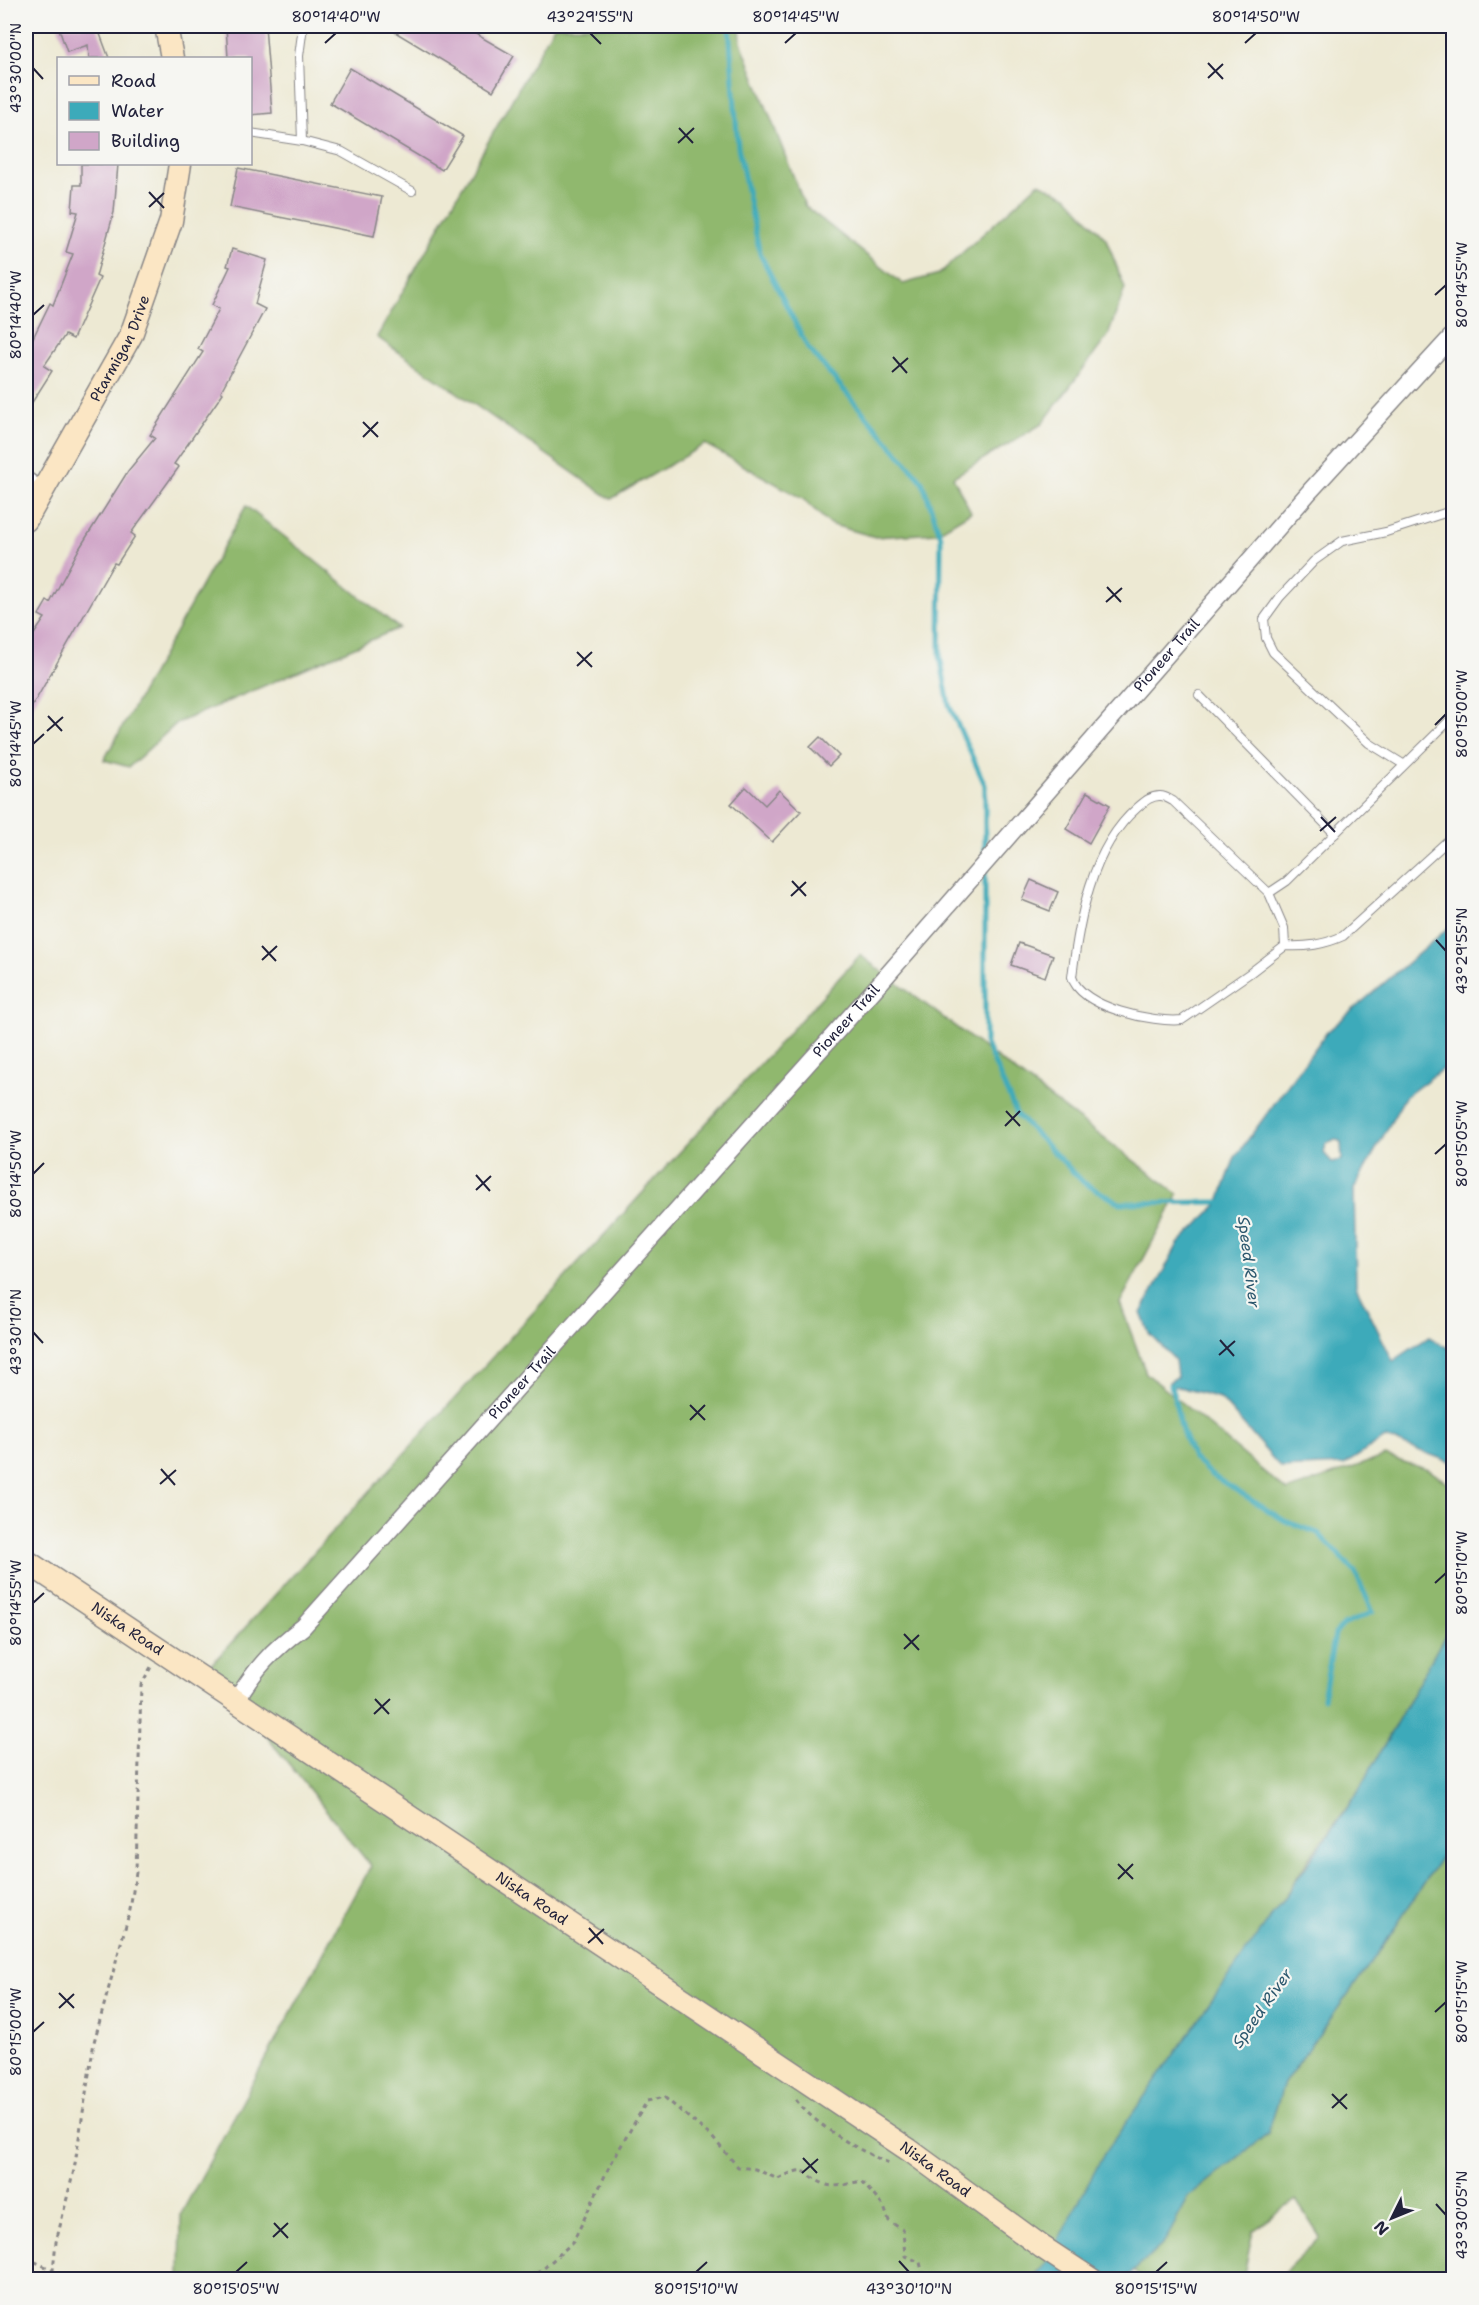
<svg xmlns="http://www.w3.org/2000/svg" width="1479" height="2305" viewBox="0 0 1479 2305" font-family="'Shantell Sans',sans-serif">
  <rect width="100%" height="100%" fill="#f6f6f2"/>
  <filter id="ink" filterUnits="userSpaceOnUse"><feTurbulence type="fractalNoise" baseFrequency=".0167" numOctaves="2"/><feDisplacementMap in="SourceGraphic" scale="12" xChannelSelector="R" yChannelSelector="G"/><feConvolveMatrix kernelMatrix="1 2 1 2 8 2 1 2 1" color-interpolation-filters="sRGB"/></filter>
  <filter id="wash" filterUnits="userSpaceOnUse"><feTurbulence type="fractalNoise" baseFrequency=".008" numOctaves="4" result="noise"/><feDisplacementMap in="SourceGraphic" scale="24" xChannelSelector="R" yChannelSelector="G"/><feGaussianBlur stdDeviation="1.35" result="paint"/><feColorMatrix in="noise" values="0 0 0 0 0 0 0 0 0 0 0 0 0 0 0 0 0 1.4 0 .05"/><feComposite in="paint" operator="in"/></filter>
  <g filter="url(#wash)">
    <rect width="100%" height="100%" fill="#ede9d3"/>
    <g fill="#90b86e" stroke="#596d54" stroke-width="1.5">
      <path d="M554,26H740L741,42L805,206L903,284L939,274L1039,183L1067,196L1106,239L1125,288L1108,336L1042,424L953,477L971,512L936,533L875,537L830,524L803,499L705,444L611,499L377,337Z"/>
      <path d="M246,506L399,628L177,723L129,767L104,760Z"/>
      <path d="M860,955L1178,1194L1120,1303L1146,1373L1287,1491L1385,1456L1429,1470L1453,1487V1621L1357,1794L1309,1859L1047,2262L1033,2279L180,2280L181,2214L371,1866L210,1666Z"/>
      <path d="M1453,1838V2279H1279L1284,2272L1320,2237L1296,2200L1253,2231L1243,2279H1143L1133,2271L1164,2243L1189,2197L1268,2133L1284,2083L1387,1940Z"/>
    </g>
    <g fill="#3caaba" stroke="#2f667a" stroke-width="1.5" fill-rule="evenodd">
      <path d="M1453,924V1061L1405,1097L1354,1189L1356,1286L1393,1361L1429,1337L1453,1351V1463L1385,1438L1344,1465L1281,1468L1220,1398L1171,1385L1169,1382L1177,1377L1175,1360L1149,1333L1141,1313L1178,1244L1218,1204L1235,1157L1327,1032ZM1335,1139L1341,1142L1342,1160L1332,1162L1324,1153L1326,1144Z"/>
      <path d="M1453,1621V1838L1387,1940L1284,2083L1268,2133L1189,2197L1164,2243L1125,2279L1033,2280L1047,2262L1104,2154L1357,1794Z"/>
    </g>
    <g fill="none" stroke-linecap="round" stroke-linejoin="round">
      <g stroke="#3caaba" stroke-width="5">
        <path d="M729,26L738,147L760,254L808,348L922,481L941,537L940,656L949,705L985,785V856"/>
        <path d="M985,868V1042L1017,1115L1084,1183L1120,1203L1224,1202"/>
        <path d="M1175,1383L1171,1385L1182,1431L1193,1458L1210,1474L1285,1521L1318,1533L1355,1572L1373,1612L1343,1625L1335,1634L1323,1698"/>
      </g>
    </g>
    <g id="blocks">
      <g fill="#d0a6c8">
        <path d="M58,26H97L109,58H89L88,45L67,52Z"/>
        <path d="M226,26H265L272,113L250,115V58H228Z"/>
        <path d="M385,26H462L514,56L493,91Z"/>
        <path d="M350,68L463,136L442,170L330,103Z"/>
        <path d="M81,164H118L114,212L96,276L100,278L73,339L65,335L44,366L52,371L26,412V336L32,340L50,303L53,305L73,254L66,252L78,212L72,211L74,185H81Z"/>
        <path d="M238,168L382,197L374,236L230,207Z"/>
        <path d="M232,249L267,260L255,304L265,309L221,391L223,393L174,464L179,467L131,533L135,536L117,564L114,563L26,717V646L45,618L39,615L47,601L50,603L79,549L128,471L155,438L150,435L203,352L198,349L219,309L212,305L230,267L227,266Z"/>
        <path d="M820,737L839,756L829,766L810,747Z"/>
        <path d="M746,787L765,805L779,790L801,811L772,842L731,804Z"/>
        <path d="M1087,792L1110,805L1089,843L1066,829Z"/>
        <path d="M1031,880L1058,892L1050,911L1022,900Z"/>
        <path d="M1019,943L1053,955L1045,977L1011,965Z"/>
      </g>
    </g>
  </g>
  <g filter="url(#ink)">
    <use href="#blocks" fill-opacity="0" stroke="#888687" stroke-width="1.5"/>
    <g fill="none" stroke-linecap="round" stroke-linejoin="round">
      <defs>
        <g id="lane">
          <path d="M250,133L302,141L341,151L412,191"/>
          <path d="M302,141L299,56L303,26"/>
          <path d="M1199,695L1335,834"/>
          <path d="M1403,764L1369,743L1273,652L1266,638L1264,619L1280,597L1314,561L1342,541L1386,532L1454,510"/>
          <path d="M1269,893L1287,881L1454,716"/>
          <path d="M1285,946L1284,928L1269,893L1173,801C1170,800 1165,796 1161,796C1151,795 1143,803 1137,808C1091,848 1079,920 1072,977C1081,1008 1154,1023 1182,1020L1250,973L1285,946C1307,947 1323,945 1343,936L1454,835"/>
        </g>
        <g id="street">
          <path d="M26,480L43,492"/>
          <path id="s1" d="M235,1702C255,1669 272,1650 303,1627L881,982L1311,490L1454,334"/>
        </g>
        <g id="secondary">
          <path d="M166,26L172,58"/>
          <path id="s2" d="M26,520L131,335L171,221L180,164"/>
          <path id="s3" d="M26,1561L909,2150L1042,2247L1092,2280"/>
        </g>
      </defs>
      <use href="#lane" stroke="#888687" stroke-width="10"/>
      <use href="#street" stroke="#888687" stroke-width="19"/>
      <use href="#secondary" stroke="#888687" stroke-width="25"/>
      <g stroke="#888687" stroke-width="3" stroke-dasharray="4.5 4.5" stroke-linecap="butt">
        <path d="M796,2100C814,2124 860,2152 889,2163"/>
        <path d="M26,2258L53,2270"/>
        <path d="M57,2280L53,2270L56,2242L74,2170L94,2042L130,1910L136,1872L141,1685L151,1667"/>
        <path d="M531,2280L573,2242L610,2165L647,2101L664,2097L712,2137L738,2167L755,2169L778,2179C812,2162 799,2175 827,2185C835,2188 852,2183 861,2181L884,2207L889,2221L903,2230L905,2256L920,2262L924,2280"/>
      </g>
      <use href="#lane" stroke="#fff" stroke-width="8"/>
      <use href="#street" stroke="#fff" stroke-width="16"/>
      <use href="#secondary" stroke="#fbe6c4" stroke-width="22"/>
    </g>
  </g>
  <path fill="none" stroke="#22223b" stroke-width="2" d="M590,33L601,44M325,43L336,33M785,43L796,33M1245,43L1256,33M1208,63L1223,79M33,68L43,79M1208,78L1223,64M679,128L693,143M678,143L694,128M149,192L164,208M149,207L164,193M1435,295L1446,285M33,315L44,305M893,357L907,373M892,372L908,358M363,422L378,437M363,437L378,422M1107,587L1121,602M1106,602L1122,588M577,652L592,667M577,666L592,652M48,716L62,731M1435,725L1446,714M47,731L63,717M33,744L44,734M1321,817L1335,832M1320,831L1336,817M792,881L806,896M791,896L806,882M1436,940L1446,951M262,946L276,961M262,960L277,946M1006,1111L1020,1126M1005,1126L1020,1111M1435,1154L1446,1144M33,1174L44,1163M476,1175L490,1191M476,1190L491,1176M33,1332L43,1343M1220,1340L1234,1356M1219,1355L1235,1341M690,1405L705,1420M690,1420L705,1405M161,1469L175,1485M160,1484L176,1470M1435,1583L1446,1573M33,1603L44,1593M904,1634L919,1650M904,1649L919,1635M375,1699L389,1714M374,1714L390,1699M1118,1864L1133,1879M1118,1879L1133,1864M589,1928L603,1944M588,1943L604,1929M59,1993L74,2008M59,2008L74,1994M1435,2012L1446,2002M33,2032L44,2022M1332,2094L1347,2109M1332,2108L1347,2094M803,2158L817,2173M802,2173L818,2159M1436,2204L1446,2215M274,2223L288,2238M273,2237L288,2223M899,2261L909,2272M236,2272L247,2262M696,2272L707,2262M1156,2272L1167,2262"/>
  <g text-anchor="middle" dominant-baseline="central" stroke-width="4.5" stroke-linejoin="round" paint-order="stroke">
    <g font-size="15" fill="#22223b" stroke="#f6f6f2">
      <text stroke="none"><textPath href="#s2" startOffset="196">Ptarmigan Drive</textPath></text>
      <text stroke="none"><textPath href="#s1" startOffset="1402">Pioneer Trail</textPath></text>
      <text stroke="none"><textPath href="#s1" startOffset="916">Pioneer Trail</textPath></text>
      <text stroke="none"><textPath href="#s1" startOffset="430">Pioneer Trail</textPath></text>
      <text stroke="none"><textPath href="#s3" startOffset="122">Niska Road</textPath></text>
      <text stroke="none"><textPath href="#s3" startOffset="608">Niska Road</textPath></text>
      <text stroke="none"><textPath href="#s3" startOffset="1094">Niska Road</textPath></text>
    </g>
    <g font-size="16" font-style="italic" fill="#2c586e" stroke="#f6f6f2">
      <text transform="translate(1249 1262) rotate(83)">Speed River</text>
      <text transform="translate(1262 2008) rotate(-55)">Speed River</text>
    </g>
  </g>
  <rect width="1479" height="2305" fill="none" stroke="#f6f6f2" stroke-width="66"/>
  <rect x="57" y="57" width="195" height="108" fill="#f6f6f2" stroke="#a1a1a9" stroke-width="1.5"/>
  <rect x="69" y="76" width="30" height="9" fill="#fbe6c4" stroke="#a1a1a9" stroke-width="1.5"/>
  <text x="111" y="87" font-size="18" fill="#22223b">Road</text>
  <rect x="69" y="102" width="30" height="18" fill="#3caaba" stroke="#a1a1a9" stroke-width="1.5"/>
  <text x="111" y="117" font-size="18" fill="#22223b">Water</text>
  <rect x="69" y="132" width="30" height="18" fill="#d0a6c8" stroke="#a1a1a9" stroke-width="1.5"/>
  <text x="111" y="147" font-size="18" fill="#22223b">Building</text>
  <g transform="translate(1392 2218) rotate(227)" stroke="#f6f6f2" stroke-width="4.5" paint-order="stroke">
  <path d="M0-4.5L10 22L0 15L-10 22Z" fill="#22223b"/>
  <text y="-9" font-size="16" font-weight="bold" text-anchor="middle" fill="#22223b">N</text>
  </g>
  <rect x="33" y="33" width="1413" height="2239" fill="none" stroke="#22223b" stroke-width="2"/>
  <g font-size="15" text-anchor="middle" fill="#22223b">
    <text x="336" y="22">80°14'40"W</text>
    <text x="590" y="22">43°29'55"N</text>
    <text x="796" y="22">80°14'45"W</text>
    <text x="1256" y="22">80°14'50"W</text>
    <text transform="translate(16 68) rotate(-90)" y="5">43°30'00"N</text>
    <text transform="translate(1462 285) rotate(-90)" y="5">80°14'55"W</text>
    <text transform="translate(16 315) rotate(-90)" y="5">80°14'40"W</text>
    <text transform="translate(1462 714) rotate(-90)" y="5">80°15'00"W</text>
    <text transform="translate(16 744) rotate(-90)" y="5">80°14'45"W</text>
    <text transform="translate(1462 951) rotate(-90)" y="5">43°29'55"N</text>
    <text transform="translate(1462 1144) rotate(-90)" y="5">80°15'05"W</text>
    <text transform="translate(16 1174) rotate(-90)" y="5">80°14'50"W</text>
    <text transform="translate(16 1332) rotate(-90)" y="5">43°30'10"N</text>
    <text transform="translate(1462 1573) rotate(-90)" y="5">80°15'10"W</text>
    <text transform="translate(16 1603) rotate(-90)" y="5">80°14'55"W</text>
    <text transform="translate(1462 2002) rotate(-90)" y="5">80°15'15"W</text>
    <text transform="translate(16 2032) rotate(-90)" y="5">80°15'00"W</text>
    <text transform="translate(1462 2215) rotate(-90)" y="5">43°30'05"N</text>
    <text x="236" y="2294">80°15'05"W</text>
    <text x="696" y="2294">80°15'10"W</text>
    <text x="909" y="2294">43°30'10"N</text>
    <text x="1156" y="2294">80°15'15"W</text>
  </g>
</svg>
